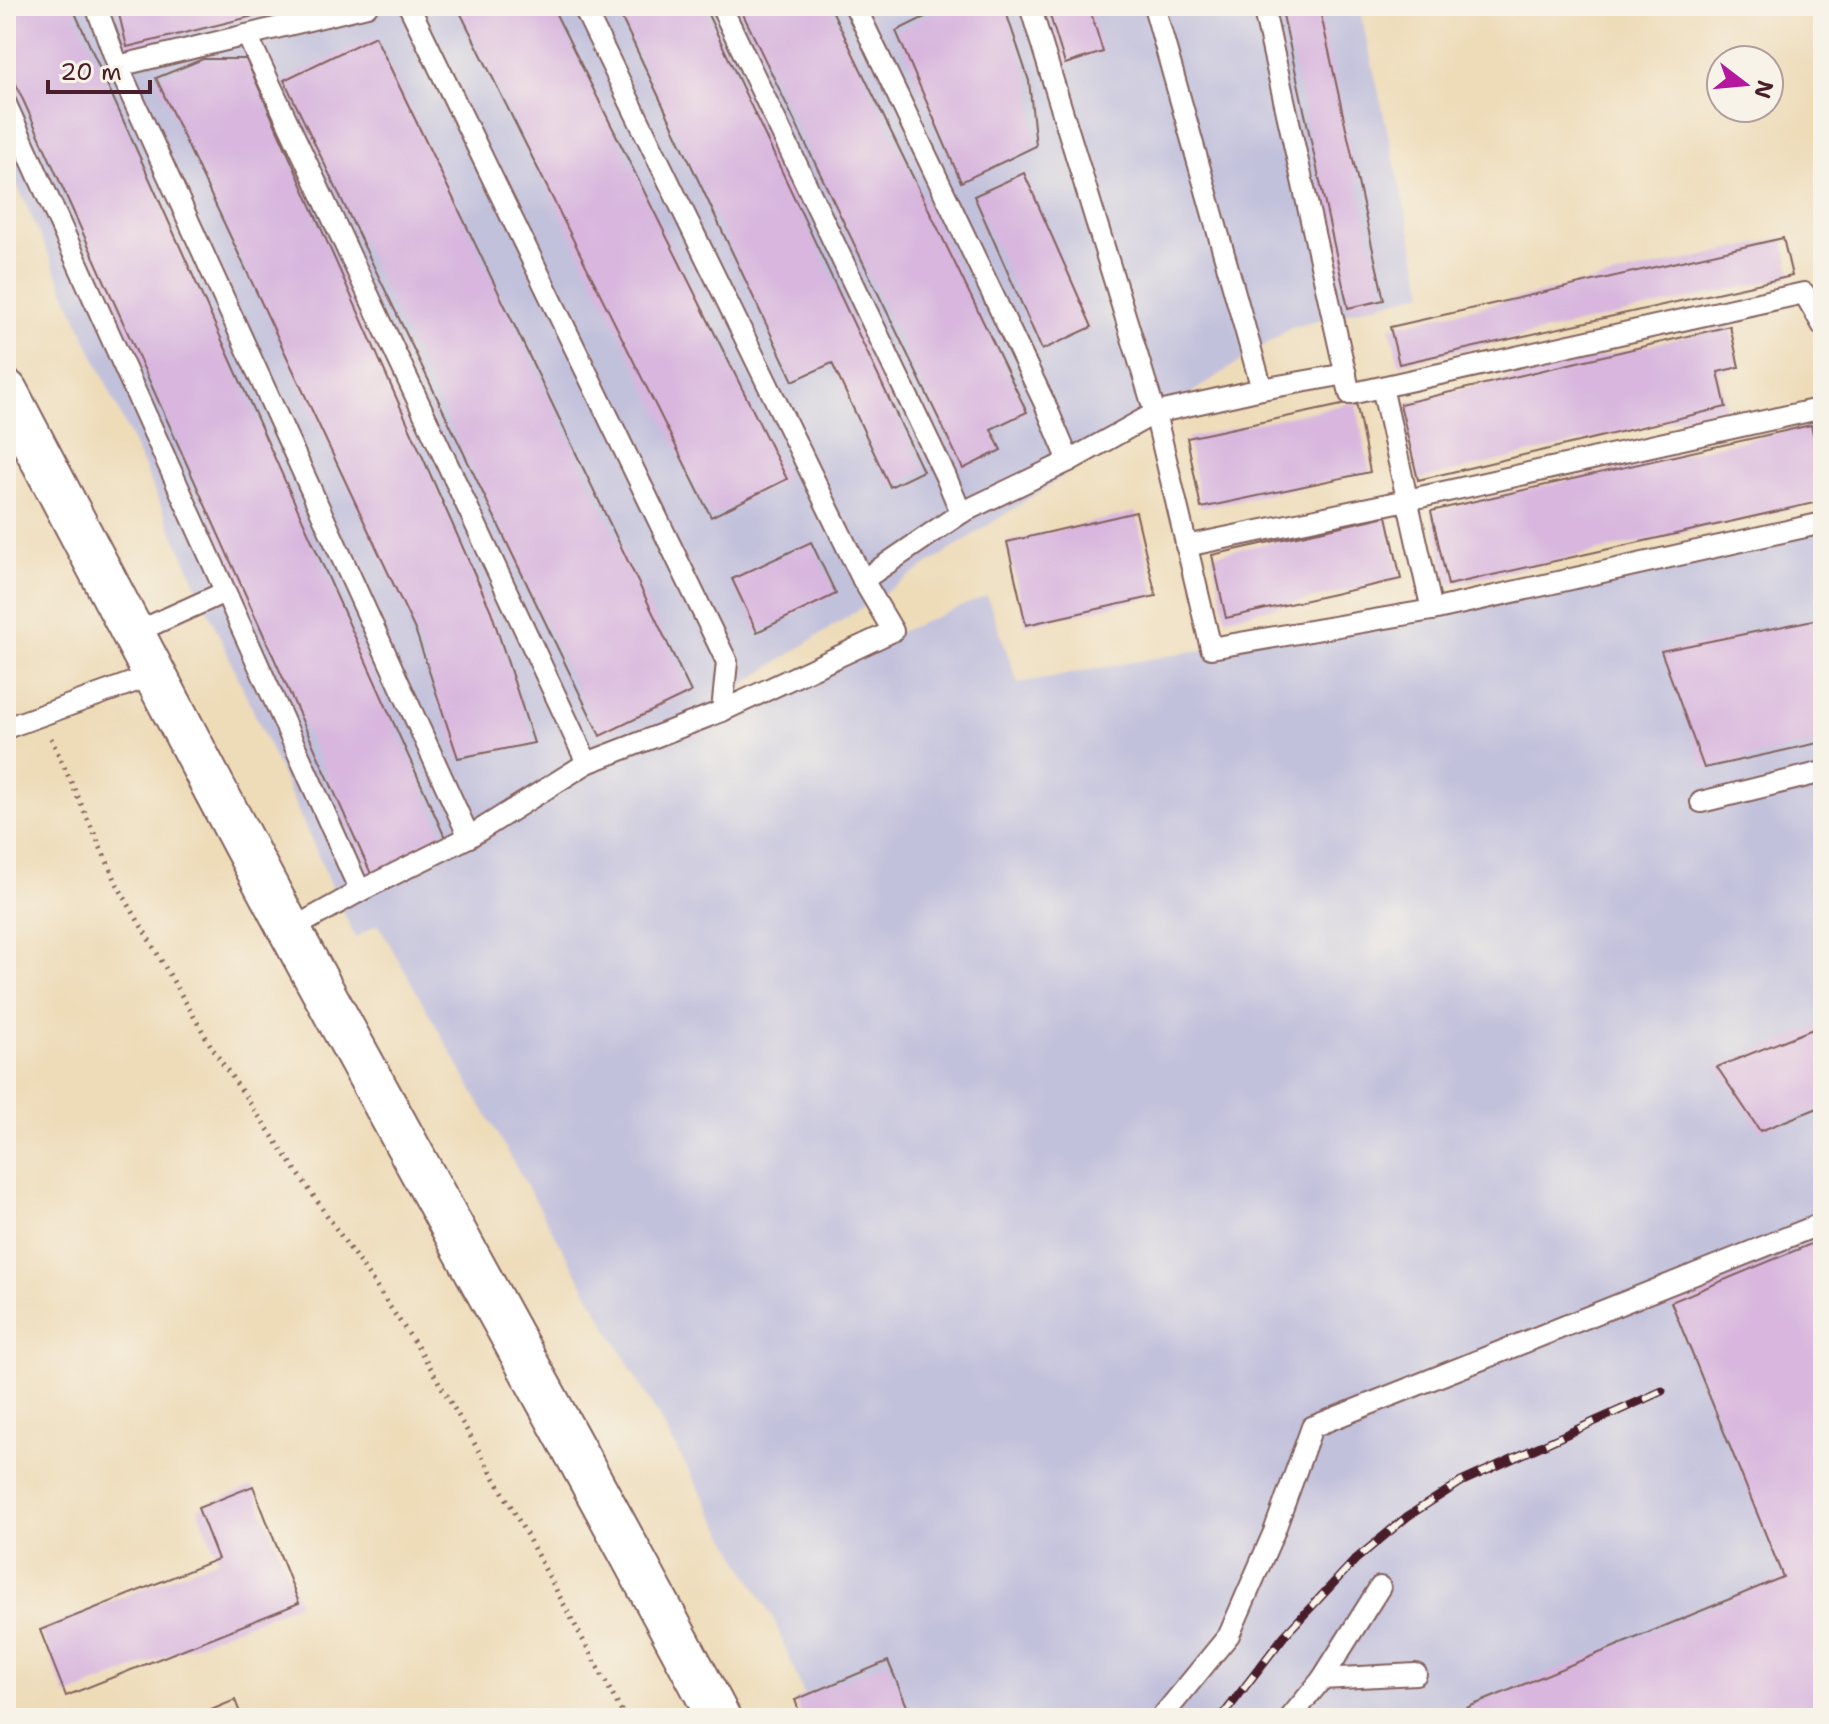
<svg xmlns="http://www.w3.org/2000/svg" width="1829" height="1724" viewBox="0 0 1829 1724" font-family="'Shantell Sans',sans-serif">
  <rect width="100%" height="100%" fill="#f7f3e8"/>
  <filter id="ink" filterUnits="userSpaceOnUse"><feTurbulence type="fractalNoise" baseFrequency=".0125" numOctaves="2"/><feDisplacementMap in="SourceGraphic" scale="16" xChannelSelector="R" yChannelSelector="G"/><feConvolveMatrix kernelMatrix="1 2 1 2 8 2 1 2 1" color-interpolation-filters="sRGB"/></filter>
  <filter id="wash" filterUnits="userSpaceOnUse"><feTurbulence type="fractalNoise" baseFrequency=".006" numOctaves="4" result="noise"/><feDisplacementMap in="SourceGraphic" scale="32" xChannelSelector="R" yChannelSelector="G"/><feGaussianBlur stdDeviation="1.8" result="paint"/><feColorMatrix in="noise" values="0 0 0 0 0 0 0 0 0 0 0 0 0 0 0 0 0 1.4 0 .05"/><feComposite in="paint" operator="in"/></filter>
  <g filter="url(#wash)">
    <rect width="100%" height="100%" fill="#eedcb9"/>
    <path fill="#c2c1dc" d="M6,6H1359L1424,292L1291,328L695,716L987,596L1018,683L1211,648L1823,523V1718H802L795,1700L804,1695L775,1622L378,924L355,938L6,160Z"/>
    <g id="blocks">
      <g fill="#d8b6de">
        <path d="M27,6H72L447,842L372,876L6,62V15Z"/>
        <path d="M117,6H291V7L127,47Z"/>
        <path d="M476,6H552L787,479L711,517L461,14Z"/>
        <path d="M616,6H704L923,471L890,487L832,363L793,381Z"/>
        <path d="M739,6H830L1027,412L991,429L1001,450L963,469Z"/>
        <path d="M947,6H1004L1029,81L1036,146L961,182L896,31Z"/>
        <path d="M1047,6H1089L1103,52L1065,64Z"/>
        <path d="M1281,6H1319L1384,300L1348,308Z"/>
        <path d="M375,36L691,692L600,736L284,80Z"/>
        <path d="M203,59H246L491,611L534,743L458,758L416,632L156,78Z"/>
        <path d="M1024,173L1092,327L1042,350L974,196Z"/>
        <path d="M1783,238L1792,276L1399,364L1390,327Z"/>
        <path d="M1730,326L1739,367L1718,372L1726,407L1418,480L1400,404Z"/>
        <path d="M1356,402L1370,472L1201,508L1187,438Z"/>
        <path d="M1811,425L1823,478V501L1448,585L1431,511Z"/>
        <path d="M1136,512L1156,596L1026,625L1007,542Z"/>
        <path d="M1387,516L1401,579L1226,618L1212,555Z"/>
        <path d="M811,542L836,594L757,632L732,579Z"/>
        <path d="M1823,618V742L1704,768L1661,651Z"/>
        <path d="M1823,1025V1106L1760,1131L1717,1067Z"/>
        <path d="M1823,1239V1718H1442L1783,1577L1671,1302Z"/>
        <path d="M253,1486L299,1603L66,1696L40,1630L218,1559L198,1508Z"/>
        <path d="M888,1661L912,1718H802L795,1700Z"/>
        <path d="M235,1700L242,1718H192Z"/>
      </g>
    </g>
  </g>
  <g filter="url(#ink)">
    <use href="#blocks" fill-opacity="0" stroke="#83615d" stroke-width="2"/>
    <g fill="none" stroke-linecap="round" stroke-linejoin="round">
      <defs>
        <g id="lane">
          <path d="M96,6L118,66L469,837"/>
          <path d="M409,6L727,662L722,711L587,763"/>
          <path d="M583,6L863,580L893,631L722,711"/>
          <path d="M721,6L946,477L961,513L863,580"/>
          <path d="M855,6L1045,404L1069,461L961,513"/>
          <path d="M1030,6L1155,413L1211,648L1432,610L1823,523"/>
          <path d="M1154,6L1262,389"/>
          <path d="M1263,6L1350,394L1804,293L1823,326"/>
          <path d="M247,35L587,763L469,837L360,891"/>
          <path d="M118,66L367,6"/>
          <path d="M6,104L360,891L290,930"/>
          <path d="M1382,387L1432,610"/>
          <path d="M1069,461L1155,413L1262,389L1346,374"/>
          <path d="M1186,546L1407,500L1823,408"/>
          <path d="M132,634L225,592"/>
          <path d="M6,728L153,675"/>
          <path d="M1701,802L1823,772"/>
          <path d="M1322,1679L1380,1587"/>
          <path d="M1161,1718L1229,1635L1274,1532L1312,1427L1823,1223"/>
          <path d="M1290,1718L1322,1679L1416,1674"/>
        </g>
        <path id="street" d="M6,391C99,571 193,749 288,927C431,1191 578,1453 719,1718"/>
      </defs>
      <use href="#lane" stroke="#83615d" stroke-width="24"/>
      <use href="#street" stroke="#83615d" stroke-width="46"/>
      <path stroke="#83615d" stroke-width="5" stroke-dasharray="2 6" stroke-linecap="butt" d="M51,738L119,888L214,1051L423,1355L512,1508L625,1718"/>
      <use href="#lane" stroke="#fff" stroke-width="20"/>
      <use href="#street" stroke="#fff" stroke-width="42"/>
      <defs>
        <path id="rail" d="M1221,1718L1284,1636L1356,1559L1408,1516L1461,1482L1662,1391"/>
      </defs>
      <use href="#rail" stroke="#4a1f2b" stroke-width="9"/>
      <use href="#rail" stroke="#f7f3e8" stroke-width="6" stroke-dasharray="18" stroke-linecap="butt"/>
    </g>
  </g>
  <rect width="1829" height="1724" fill="none" stroke="#f7f3e8" stroke-width="32"/>
  <g transform="translate(1745 84) rotate(106)"><circle r="38" fill="#f7f3e8" stroke="#b29e9c" stroke-width="2"/>
  <path d="M0-6L14 30L0 20L-14 30Z" fill="#b5179e"/>
  <text y="-12" font-size="22" font-weight="bold" text-anchor="middle" fill="#4a1f2b">N</text>
  </g>
  <path d="M48 80v12h102v-12" fill="none" stroke="#4a1f2b" stroke-width="4"/>
  <text x="60" y="80" font-size="24" fill="#4a1f2b" stroke="#f7f3e8" stroke-width="6" paint-order="stroke">20 m</text>
</svg>
